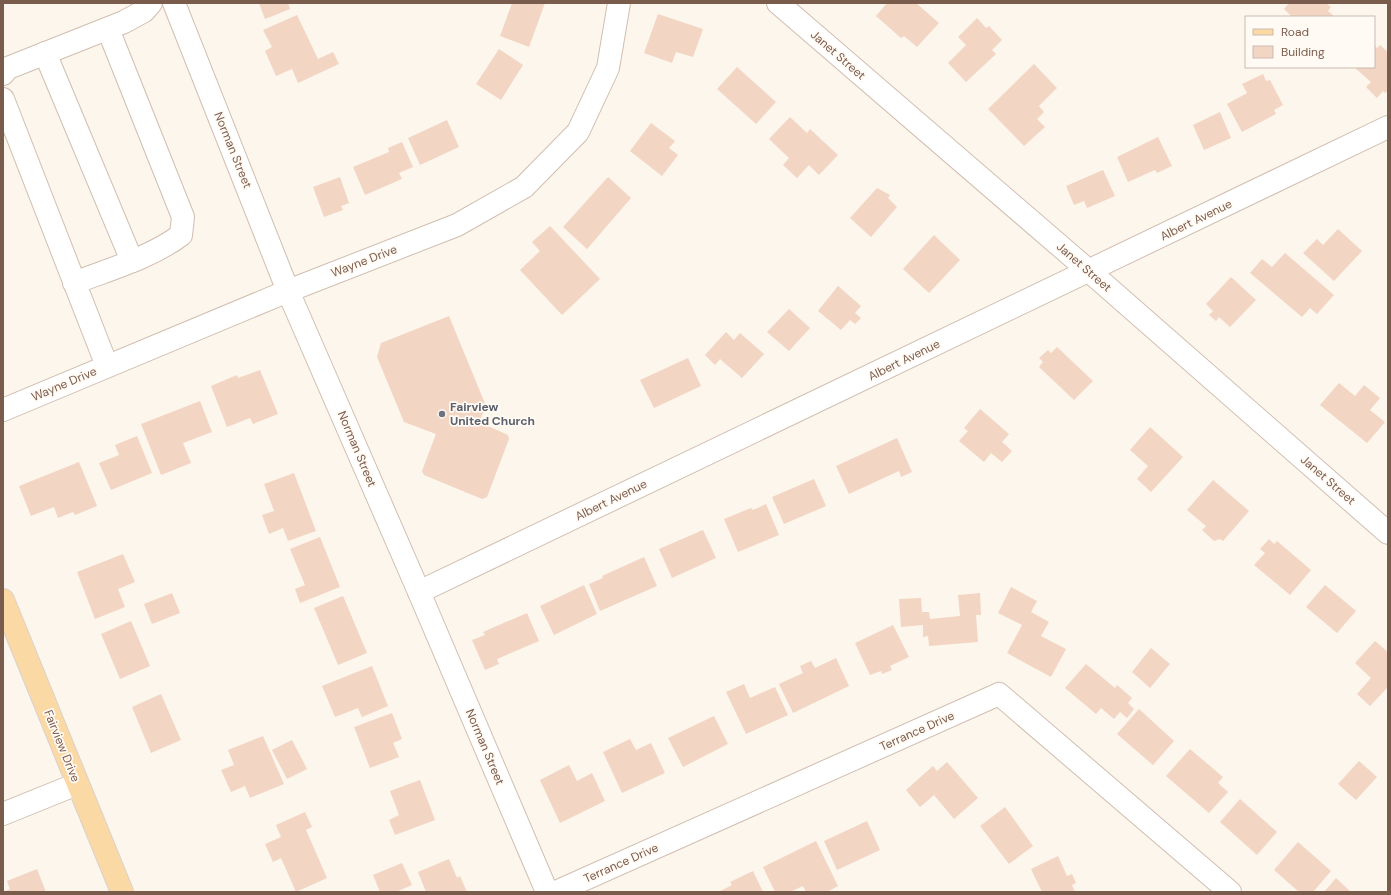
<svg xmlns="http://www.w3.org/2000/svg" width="1391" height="895" viewBox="0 0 1391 895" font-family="'DM Sans',sans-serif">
  <rect width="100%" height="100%" fill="#fdf6ec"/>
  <g fill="#f3d5c3">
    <path d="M259,3H288L290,9L265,19Z"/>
    <path d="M512,3H545L529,47L500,36Z"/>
    <path d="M887,3H916L939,23L917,47L904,36L901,38L876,16Z"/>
    <path d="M1289,3H1326L1331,7L1328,11L1335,17H1292L1284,9Z"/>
    <path d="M658,14L703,29L693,57L676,52L672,63L644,53Z"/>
    <path d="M297,15L318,59L333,52L339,64L298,83L292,69L276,76L265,51L272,47L263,30Z"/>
    <path d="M977,18L986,28L989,26L1002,40L992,50L996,54L966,82L948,63L966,45L958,37Z"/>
    <path d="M1374,45L1377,48L1380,45L1388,52V90L1385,93L1383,91L1377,98L1366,87L1371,82L1354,67H1374Z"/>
    <path d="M499,49L523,65L501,100L476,84Z"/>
    <path d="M1034,64L1057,88L1039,106L1044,112L1037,119L1045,127L1024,146L988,109Z"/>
    <path d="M737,67L776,102L756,124L717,89Z"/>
    <path d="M1263,74L1266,81L1270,80L1283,105L1274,110L1276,114L1242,132L1227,104L1247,93L1242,84Z"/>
    <path d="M1220,112L1231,138L1204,150L1193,125Z"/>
    <path d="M790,117L807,133L810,129L838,155L819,175L809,165L797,178L783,165L789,158L769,139Z"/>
    <path d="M447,120L459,147L420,165L408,138Z"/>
    <path d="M651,123L675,141L669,148L678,155L662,176L630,151Z"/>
    <path d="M1158,137L1172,166L1157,173L1155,170L1128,182L1117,157Z"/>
    <path d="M402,142L413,167L399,173L402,179L365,195L353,167L389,152L388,148Z"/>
    <path d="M1103,170L1115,196L1087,208L1084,201L1074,205L1066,186Z"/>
    <path d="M340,177L349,203L341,206L343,210L324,217L313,187Z"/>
    <path d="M608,177L631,198L587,249L563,227Z"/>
    <path d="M877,188L890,195L888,198L897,207L871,237L850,218Z"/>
    <path d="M550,226L600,279L562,315L520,270L540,251L532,242Z"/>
    <path d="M1338,229L1362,251L1334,281L1303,253L1317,239L1323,245Z"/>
    <path d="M934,235L960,260L929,293L903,269Z"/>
    <path d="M1285,253L1334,295L1317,314L1310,308L1302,317L1250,273L1262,259L1272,267Z"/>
    <path d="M1231,277L1256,300L1230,327L1219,317L1216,321L1209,315L1213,311L1206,304Z"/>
    <path d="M838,286L861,306L855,313L861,318L855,324L850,320L841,330L818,311Z"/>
    <path d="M789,309L810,328L789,351L767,332Z"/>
    <path d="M449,316L486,406L479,422L508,435L509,439L487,497L482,499L424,475L422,471L436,434L404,422L377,357L381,343Z"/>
    <path d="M726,332L734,340L740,333L764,354L742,378L720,359L715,365L705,355Z"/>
    <path d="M1057,347L1093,381L1074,400L1039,367L1043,362L1039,358L1048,350L1051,353Z"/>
    <path d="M688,358L701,386L654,408L640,380Z"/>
    <path d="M260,370L278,414L253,424L250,418L227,427L211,386L237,375L238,378Z"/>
    <path d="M1339,383L1355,396L1364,385L1380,398L1370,410L1385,422L1367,443L1320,405Z"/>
    <path d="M200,401L212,432L183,443L191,463L161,475L141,424Z"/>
    <path d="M980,409L1009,434L1002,442L1012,451L1002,462L991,453L984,462L959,441L968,431L964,428Z"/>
    <path d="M1150,427L1183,457L1151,492L1137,479L1148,466L1130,450Z"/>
    <path d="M137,436L152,473L111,490L99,463L119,455L115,445Z"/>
    <path d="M897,438L912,472L901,477L899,471L849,494L836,466Z"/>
    <path d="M79,462L97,506L75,515L73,512L58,518L54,507L31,516L19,486Z"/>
    <path d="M294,473L316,531L288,541L283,528L269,534L262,515L274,511L264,484Z"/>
    <path d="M814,479L826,506L784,524L772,497Z"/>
    <path d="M1213,480L1249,511L1223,541L1220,539L1214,541L1202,530L1206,526L1187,510Z"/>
    <path d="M766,504L779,535L738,552L724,519L751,508L753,510Z"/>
    <path d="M703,530L716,558L672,578L659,549Z"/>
    <path d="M320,537L340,587L300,603L295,589L305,585L290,549Z"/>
    <path d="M1269,539L1274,544L1277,541L1311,570L1290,595L1254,565L1265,553L1260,549Z"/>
    <path d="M123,554L135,582L118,589L125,607L95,619L77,572Z"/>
    <path d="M644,557L657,586L600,611L589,584L603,578L602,576Z"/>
    <path d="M584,585L597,614L554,635L540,606Z"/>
    <path d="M1325,585L1356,611L1337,633L1306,607Z"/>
    <path d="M1011,587L1037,601L1031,612L1049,622L1041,636L1066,649L1051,677L1007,653L1022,625L998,613Z"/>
    <path d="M172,593L180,613L152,624L144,604Z"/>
    <path d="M980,593L981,615H976L978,642L929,646L928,636L923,637V625L901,627L899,599L921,598L922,612H929L930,619L960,616L958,595Z"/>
    <path d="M343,596L367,653L338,665L314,608Z"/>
    <path d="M527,613L539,641L497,659L499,664L485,670L472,640L485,635L483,632Z"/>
    <path d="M131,621L150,666L120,679L101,634Z"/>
    <path d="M893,625L909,657L890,666L892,670L882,674L881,671L870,675L855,643Z"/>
    <path d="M1375,641L1388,652V687L1370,706L1357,694L1371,678L1355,663Z"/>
    <path d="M1151,648L1170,664L1150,688L1132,672Z"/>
    <path d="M836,658L849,686L793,713L779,684L803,673L800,666L811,661L815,668Z"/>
    <path d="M1086,664L1115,688L1117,685L1132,698L1128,703L1134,709L1127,718L1120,712L1114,719L1101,708L1096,714L1065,688Z"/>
    <path d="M372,666L388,706L362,717L358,708L335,717L322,686Z"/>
    <path d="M744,684L750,698L775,687L788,715L746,734L726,692Z"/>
    <path d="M161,694L181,740L151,753L132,707Z"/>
    <path d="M1139,709L1174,741L1153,765L1117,734Z"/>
    <path d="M392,713L402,739L393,743L399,757L370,768L354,727Z"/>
    <path d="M714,716L728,744L683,767L668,738Z"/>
    <path d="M263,736L284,784L250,798L245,786L231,792L221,770L234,765L228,750Z"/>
    <path d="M630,739L636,750L651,743L665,773L622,793L603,752Z"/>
    <path d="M292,740L307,769L287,779L272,750Z"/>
    <path d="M1190,749L1223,777L1218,783L1228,792L1209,813L1166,776Z"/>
    <path d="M1359,761L1377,777L1356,800L1338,784Z"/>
    <path d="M947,762L978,798L954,819L934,795L920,807L906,790L933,766L937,771Z"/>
    <path d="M569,765L577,781L592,773L605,801L560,823L540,780Z"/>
    <path d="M420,780L435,820L395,835L389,820L399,815L390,791Z"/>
    <path d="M1240,799L1277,832L1257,855L1220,822Z"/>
    <path d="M1005,807L1033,846L1009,864L980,826Z"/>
    <path d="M305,812L312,827L306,830L327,878L296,892L281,858L273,862L265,844L281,837L276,825Z"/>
    <path d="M867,821L880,850L837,870L824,841Z"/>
    <path d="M816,841L838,886L827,892H806L803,886L790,892H775L763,867Z"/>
    <path d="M1298,842L1331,871L1313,892H1299L1274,870Z"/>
    <path d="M1058,856L1067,876L1072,874L1076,883L1072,885L1075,892H1042L1031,869Z"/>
    <path d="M449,859L457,878L460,876L467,892H426L418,872Z"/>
    <path d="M402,863L412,885L396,892H380L373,875Z"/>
    <path d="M37,869L46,892H3L10,889L7,881Z"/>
    <path d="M753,871L763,892H718L732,885L730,882Z"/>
    <path d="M1336,878L1351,892H1324Z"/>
  </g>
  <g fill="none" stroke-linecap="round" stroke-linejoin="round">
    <defs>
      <g id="minor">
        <path d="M174,3L288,291L419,592L547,892"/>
        <path d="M778,3L1089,271L1388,533"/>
        <path d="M45,53L132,261"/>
        <path d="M3,74L8,68L124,22L144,11L151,3"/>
        <path d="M3,99L107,366"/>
        <path d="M74,283C110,269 150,258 181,235L183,217L108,29"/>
        <path d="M3,410L288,291L457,225L524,187L578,132L608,68L619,3"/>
        <path d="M419,592L1388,127"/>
        <path d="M3,814L77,784"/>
        <path d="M556,892L999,694L1230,892"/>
      </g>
      <path id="major" d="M3,600L122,892"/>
    </defs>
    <use href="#minor" stroke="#d1beb0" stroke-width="24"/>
    <use href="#major" stroke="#dad1cd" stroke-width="24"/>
    <use href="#minor" stroke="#fff" stroke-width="22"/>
    <use href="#major" stroke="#fbd9a5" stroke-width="22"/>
  </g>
  <circle fill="#6b7280" stroke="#fffaf3" stroke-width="1.5" cx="442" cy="414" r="4"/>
  <g text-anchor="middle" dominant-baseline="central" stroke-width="3.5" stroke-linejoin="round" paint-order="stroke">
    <g font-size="12" fill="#7a5c4d" stroke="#fffaf3">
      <text transform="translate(838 55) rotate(41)">Janet Street</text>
      <text transform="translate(233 150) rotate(68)">Norman Street</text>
      <text transform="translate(1196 220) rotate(-26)">Albert Avenue</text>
      <text transform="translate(364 261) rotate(-21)">Wayne Drive</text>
      <text transform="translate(1084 267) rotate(41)">Janet Street</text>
      <text transform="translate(904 360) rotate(-26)">Albert Avenue</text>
      <text transform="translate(64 384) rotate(-23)">Wayne Drive</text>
      <text transform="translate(357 449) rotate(67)">Norman Street</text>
      <text transform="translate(1328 480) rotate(41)">Janet Street</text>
      <text transform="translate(611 500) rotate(-26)">Albert Avenue</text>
      <text transform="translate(917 731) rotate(-24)">Terrance Drive</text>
      <text transform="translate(62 746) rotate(68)">Fairview Drive</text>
      <text transform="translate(485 747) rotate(67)">Norman Street</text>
      <text transform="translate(621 863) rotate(-24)">Terrance Drive</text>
    </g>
    <g font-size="12" font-weight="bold" fill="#5b616d" stroke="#fffaf3" text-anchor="start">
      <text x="450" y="407">Fairview<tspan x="450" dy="14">United Church</tspan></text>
    </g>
  </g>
  <rect width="1391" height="895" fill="none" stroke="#7a5c4d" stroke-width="8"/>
  <rect x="1245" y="16" width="130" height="52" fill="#fffaf3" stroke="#cabbb1"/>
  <rect x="1253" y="29" width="20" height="6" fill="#fbd9a5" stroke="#cabbb1"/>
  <text x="1281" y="36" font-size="12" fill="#7a5c4d">Road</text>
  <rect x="1253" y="46" width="20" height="12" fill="#f3d5c3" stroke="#cabbb1"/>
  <text x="1281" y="56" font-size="12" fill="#7a5c4d">Building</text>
</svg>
